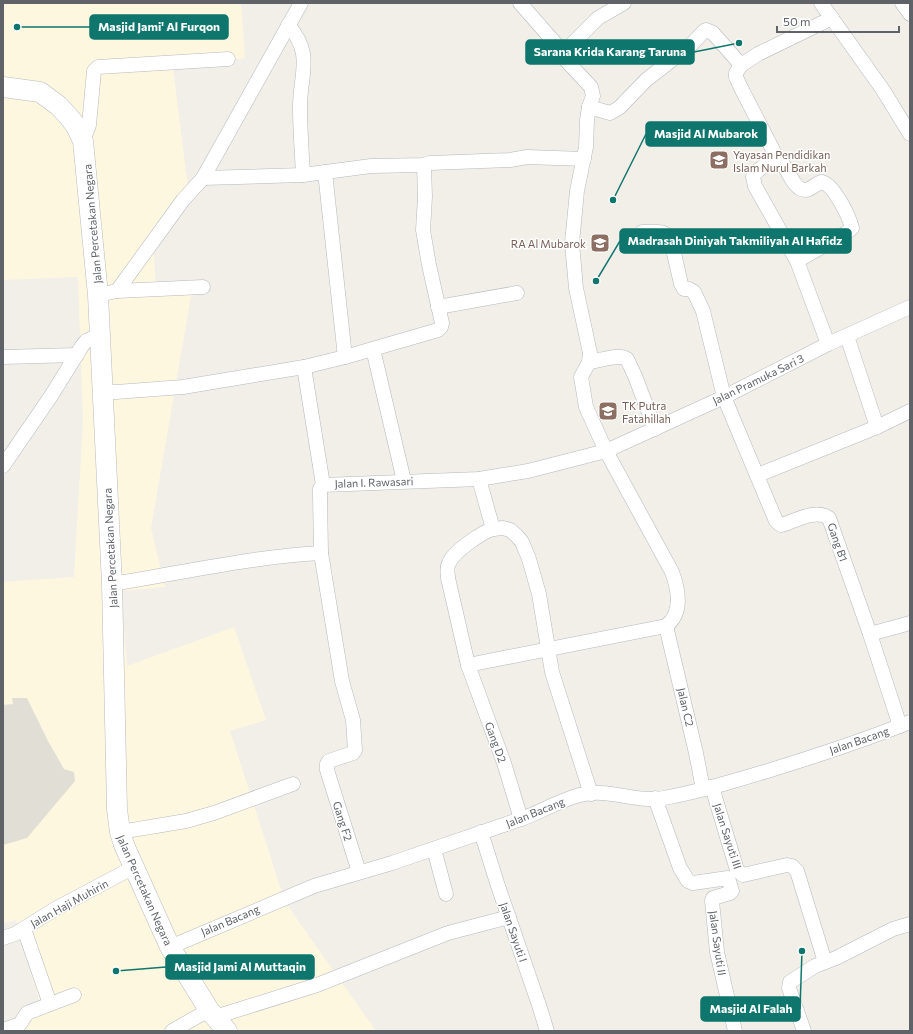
<svg xmlns="http://www.w3.org/2000/svg" width="913" height="1034" viewBox="0 0 913 1034" font-family="Commissioner,sans-serif">
  <rect width="100%" height="100%" fill="#f1efe8"/>
  <path fill="#fef7e0" d="M3,3H241L245,58L173,68L189,197L153,241L156,290H192L151,528L165,587L121,591L127,666L234,627L266,720L230,731L285,902L376,1031H23L16,1015L40,1003L16,920L3,923V582L74,577L83,421L78,277L3,280Z"/>
  <path fill="#e1ded6" d="M12,698H27L48,741L64,769L74,772L75,781L27,838L3,845V705L13,704Z"/>
  <g fill="none" stroke-linecap="round" stroke-linejoin="round">
    <defs>
      <g id="street">
        <path d="M821,3L883,90L910,134"/>
        <path d="M902,3L910,14"/>
        <path d="M288,25C314,54 300,74 300,107C300,130 302,153 303,175"/>
        <path d="M561,55L598,18L624,3"/>
        <path d="M589,107L610,113L619,108L646,80L690,46L704,31L706,30L713,33L741,65"/>
        <path d="M83,141L89,125L94,71L98,67L228,59"/>
        <path d="M776,156L740,86L736,77V73L741,65L758,54L832,18"/>
        <path d="M325,172L345,357"/>
        <path d="M203,178L303,175L371,166L424,165L430,163L510,160L527,157L584,159"/>
        <path d="M642,232C653,232 665,229 671,240L681,284L684,289H689L694,292L703,311L724,397L776,521L781,525L785,524C798,519 817,509 829,518L870,634L900,726"/>
        <path d="M797,261L846,233L852,228C849,216 834,185 822,182C816,183 811,190 805,190C792,190 786,162 776,156L755,173L753,177L755,186L797,261L828,344"/>
        <path d="M117,291L203,287"/>
        <path d="M98,295L117,291L183,200L203,178L301,3"/>
        <path d="M438,307L517,293"/>
        <path d="M847,336L877,427"/>
        <path d="M373,349L404,481"/>
        <path d="M3,357L77,355"/>
        <path d="M589,362C600,361 618,353 627,359L635,376L655,429"/>
        <path d="M304,367L323,485"/>
        <path d="M102,391L116,392L183,387L304,367L345,357L438,330L441,327L442,323L429,265L423,230L425,197L424,165"/>
        <path d="M3,466L51,396L82,346L86,341L100,335"/>
        <path d="M758,475L877,427L910,411"/>
        <path d="M479,479L493,529C482,532 453,552 449,563C446,568 448,573 448,578L468,665L504,763L521,819"/>
        <path d="M323,485L479,479L528,471L606,451L724,397L828,344L910,307"/>
        <path d="M323,485L320,489V494L321,553L342,681L353,720L355,750L353,753L329,761L327,764V770L359,872"/>
        <path d="M493,529L503,528L510,530L516,535L522,542L529,559L539,594L552,672L591,794"/>
        <path d="M112,584C182,573 250,557 321,553"/>
        <path d="M666,626L696,753L703,789"/>
        <path d="M870,634L910,623"/>
        <path d="M468,665L666,626C683,613 679,591 672,572L606,451L586,407L581,377L589,362L590,353L576,288L572,243L577,191L586,147L587,120L589,107L593,96L591,87L561,55L562,51L520,3"/>
        <path d="M712,787L737,870L743,875L787,865L792,866L797,871L825,962"/>
        <path d="M655,798L680,868L688,881L693,883L728,878L732,891L730,893L713,898L712,901L717,952L735,1031"/>
        <path d="M120,832L186,821L214,813L293,784"/>
        <path d="M481,832L498,886L539,1005L547,1031"/>
        <path d="M434,849L446,894"/>
        <path d="M24,929L50,1004"/>
        <path d="M3,938L15,934L55,909L134,867"/>
        <path d="M170,947L314,886L392,863L521,819C547,810 573,791 601,793C623,794 643,802 664,798C698,792 731,782 764,772C813,757 862,741 910,722"/>
        <path d="M215,1017L317,985L448,933L509,917"/>
        <path d="M3,1030L20,1024L27,1013L74,995"/>
        <path d="M172,1031L209,1010"/>
        <path d="M804,1031L789,988L790,982L815,966L836,958L893,929L910,924"/>
      </g>
      <path id="secondary" d="M3,87L40,92L59,106L69,117L76,126L83,141L98,295L112,584L117,809L120,832L124,845L170,947L209,1010L227,1031"/>
    </defs>
    <use href="#street" stroke="#b5b8bc" stroke-width="15"/>
    <use href="#secondary" stroke="#b6babf" stroke-width="21"/>
    <use href="#street" stroke="#fff" stroke-width="14"/>
    <use href="#secondary" stroke="#fff" stroke-width="20"/>
  </g>
  <defs>
    <symbol id="school-square" viewBox="-11 -11 22 22"><rect x="-9" y="-9" width="18" height="18" rx="4" fill="#8d6e63" stroke="#fff"/><path d="M0-5L7-2L0 1L-7-2ZM-4 1L0 2.5L4 1V4Q0 6-4 4Z" fill="#fff"/></symbol>
  </defs>
  <g fill-rule="evenodd">
    <use href="#school-square" x="708" y="149" width="22" height="22"/>
    <use href="#school-square" x="589" y="232" width="22" height="22"/>
    <use href="#school-square" x="597" y="400" width="22" height="22"/>
  </g>
  <g text-anchor="middle" dominant-baseline="central" stroke-width="3" stroke-linejoin="round" paint-order="stroke">
    <g font-size="11" fill="#785e54" stroke="#fff" text-anchor="start">
      <text x="733" y="154">Yayasan Pendidikan<tspan x="733" dy="13">Islam Nurul Barkah</tspan></text>
      <text x="586" y="243" text-anchor="end">RA Al Mubarok</text>
      <text x="622" y="405">TK Putra<tspan x="622" dy="13">Fatahillah</tspan></text>
    </g>
    <g font-size="11" fill="#5f6368" stroke="#fff">
      <text transform="translate(92 224) rotate(-95)">Jalan Percetakan Negara</text>
      <text transform="translate(758 379) rotate(-26)">Jalan Pramuka Sari 3</text>
      <text transform="translate(374 482) rotate(-2)">Jalan I. Rawasari</text>
      <text transform="translate(838 542) rotate(71)">Gang B1</text>
      <text transform="translate(110 548) rotate(-93)">Jalan Percetakan Negara</text>
      <text transform="translate(686 707) rotate(77)">Jalan C2</text>
      <text transform="translate(859 740) rotate(-19)">Jalan Bacang</text>
      <text transform="translate(496 742) rotate(70)">Gang D2</text>
      <text transform="translate(535 812) rotate(-22)">Jalan Bacang</text>
      <text transform="translate(343 821) rotate(72)">Gang F2</text>
      <text transform="translate(728 836) rotate(72)">Jalan Sayuti III</text>
      <text transform="translate(145 890) rotate(66)">Jalan Percetakan Negara</text>
      <text transform="translate(69 903) rotate(-29)">Jalan Haji Muhirin</text>
      <text transform="translate(230 920) rotate(-23)">Jalan Bacang</text>
      <text transform="translate(514 932) rotate(71)">Jalan Sayuti I</text>
      <text transform="translate(718 943) rotate(82)">Jalan Sayuti II</text>
    </g>
  </g>
  <path fill="none" stroke="#0f766e" stroke-width="1.5" d="M17 27L90 27M739 43L694 52M613 200L646 134M596 281L620 241M116 971L166 967M802 951L800 1009"/>
  <g fill="#0f766e" stroke="#fff" stroke-width="1.5">
    <circle cx="17" cy="27" r="4"/>
    <circle cx="739" cy="43" r="4"/>
    <circle cx="613" cy="200" r="4"/>
    <circle cx="596" cy="281" r="4"/>
    <circle cx="116" cy="971" r="4"/>
    <circle cx="802" cy="951" r="4"/>
  </g>
  <g fill="#0f766e" stroke="#0f766e" stroke-width="1.5">
    <rect x="90" y="15" width="138" height="24" rx="4"/>
    <rect x="526" y="40" width="168" height="24" rx="4"/>
    <rect x="646" y="122" width="120" height="24" rx="4"/>
    <rect x="620" y="229" width="231" height="24" rx="4"/>
    <rect x="166" y="955" width="148" height="24" rx="4"/>
    <rect x="701" y="997" width="99" height="24" rx="4"/>
  </g>
  <g font-size="12" text-anchor="middle" font-weight="bold" fill="#fff">
    <text x="159" y="31">Masjid Jami' Al Furqon</text>
    <text x="610" y="56">Sarana Krida Karang Taruna</text>
    <text x="706" y="138">Masjid Al Mubarok</text>
    <text x="735" y="245">Madrasah Diniyah Takmiliyah Al Hafidz</text>
    <text x="240" y="971">Masjid Jami Al Muttaqin</text>
    <text x="751" y="1013">Masjid Al Falah</text>
  </g>
  <rect width="913" height="1034" fill="none" stroke="#5f6368" stroke-width="8"/>
  <path d="M777 26v6h122v-6" fill="none" stroke="#5f6368" stroke-width="2"/>
  <text x="783" y="26" font-size="12" fill="#5f6368" stroke="#ffffff" stroke-width="3" paint-order="stroke">50 m</text>
</svg>
